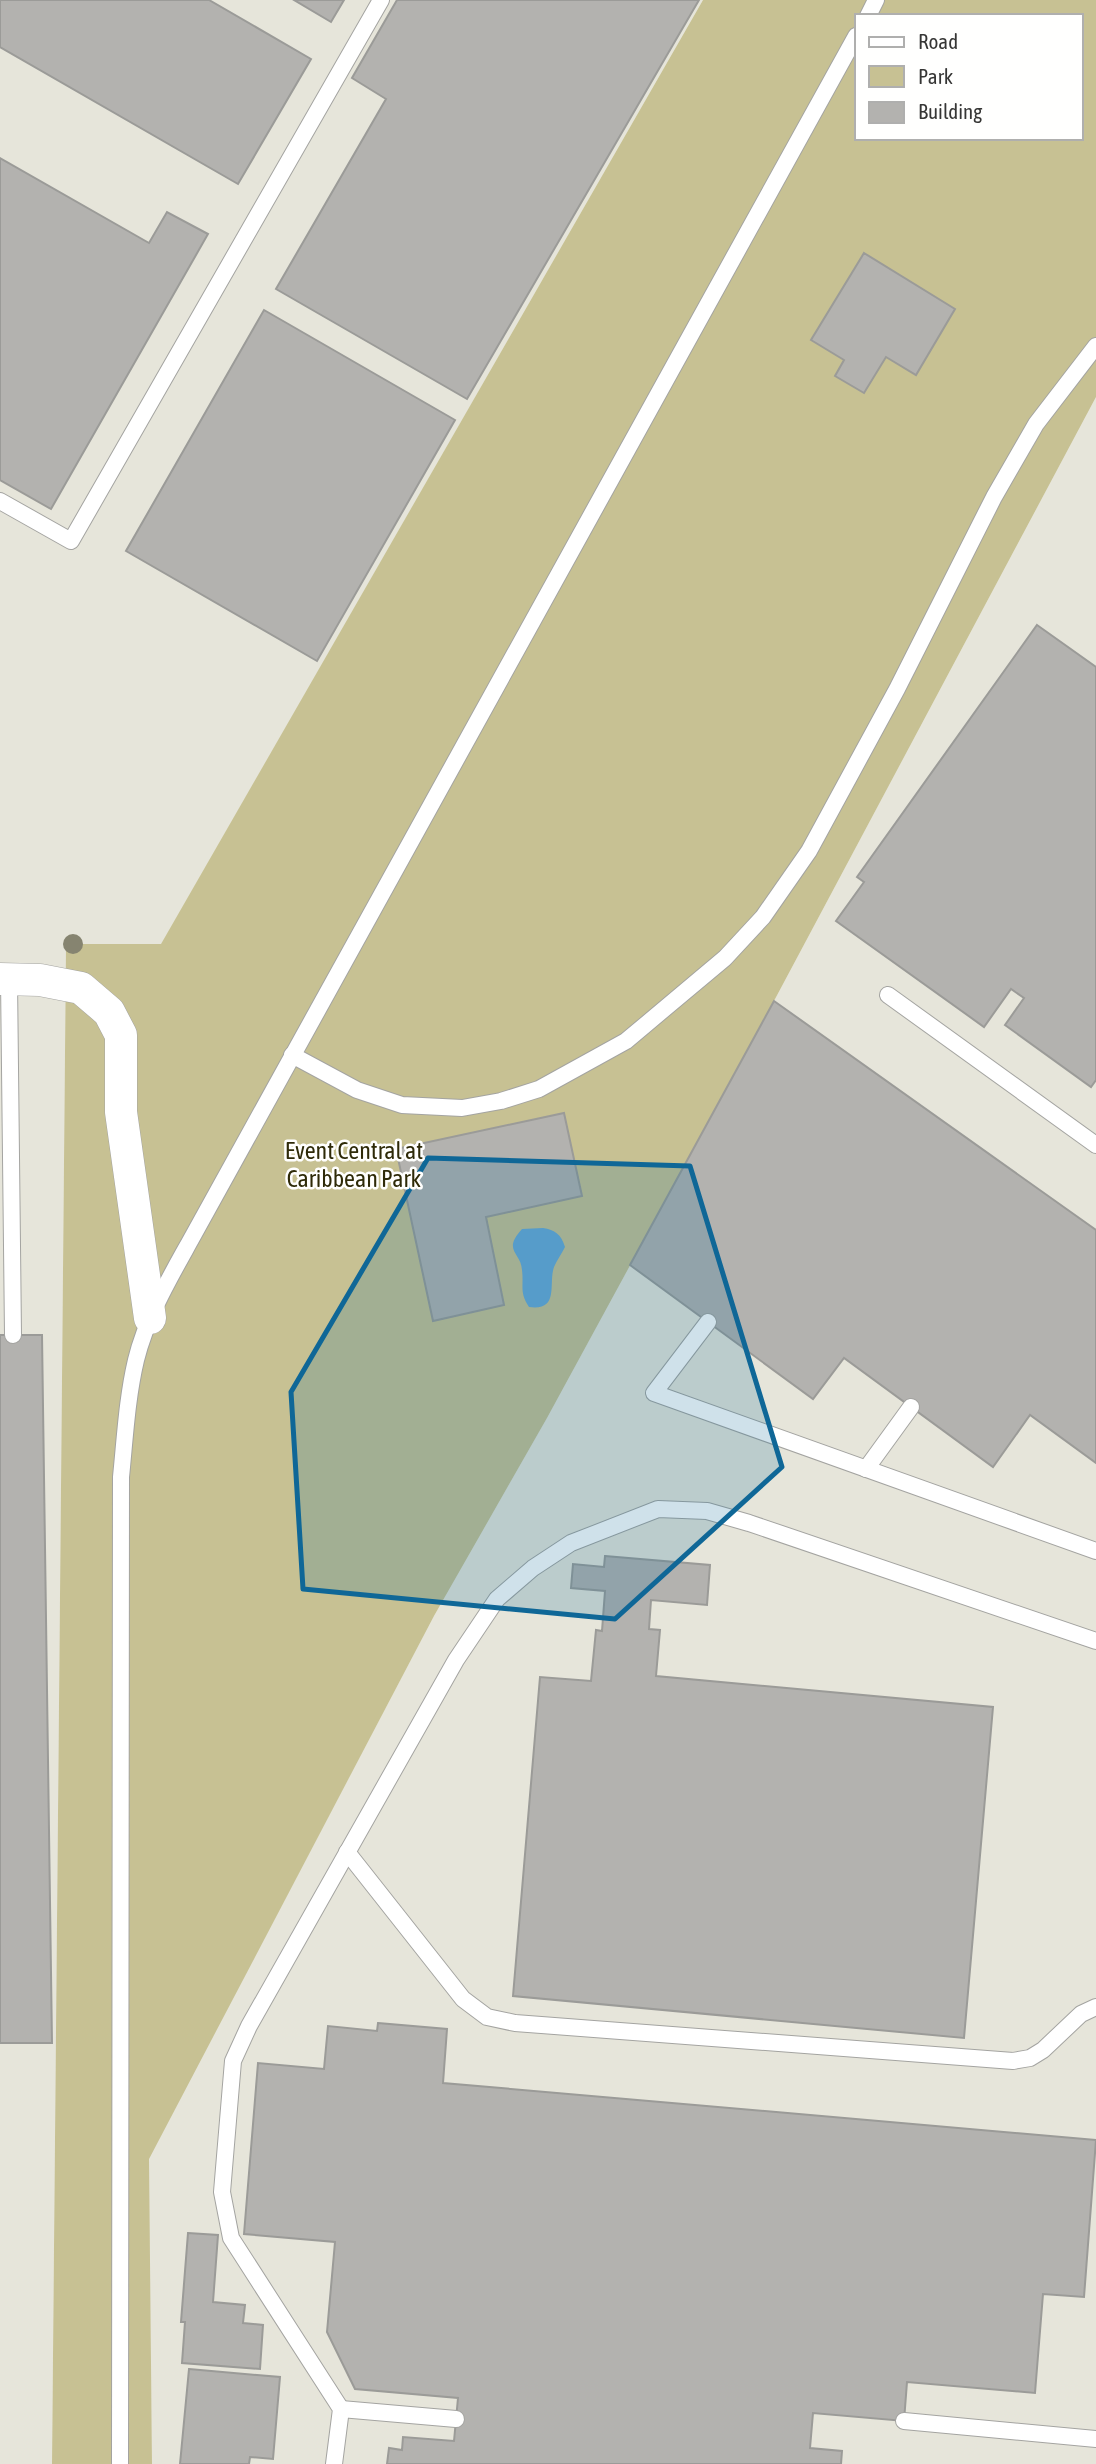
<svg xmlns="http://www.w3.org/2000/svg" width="1096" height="2464" viewBox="0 0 1096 2464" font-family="'Asap Condensed',sans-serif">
  <rect width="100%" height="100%" fill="#f1f1ee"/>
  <g fill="#e6e5da">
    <path d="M0,0H703L161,945H66L52,2464H0Z"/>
    <path d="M1096,397V2464H152L148,2159L434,1616L547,1418L774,1001Z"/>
  </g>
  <path fill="#c7c193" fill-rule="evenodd" d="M703,0H1096V397L774,1001L547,1418L434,1616L149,2159L152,2464H52L66,944H161ZM856,16H1080V138H856Z"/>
  <path fill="#68a9d7" d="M543,1228C555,1230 561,1234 565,1247C562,1253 557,1260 554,1267C548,1284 560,1311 529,1307C519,1292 524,1286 522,1270C521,1252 502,1251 522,1229Z"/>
  <g fill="#b3b2af" stroke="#9b9b98" stroke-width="2">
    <path d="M0,0H209L311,59L238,184L0,47Z"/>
    <path d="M294,0H344L331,22Z"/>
    <path d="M397,0H699L467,399L276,289L386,99L352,78Z"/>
    <path d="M0,158L149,243L167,212L208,234L51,509L0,480Z"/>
    <path d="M864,253L955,309L916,375L886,357L864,393L835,376L844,360L811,340Z"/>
    <path d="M264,310L455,420L317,661L126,551Z"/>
    <path d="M1037,625L1096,667V1080L1091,1087L1005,1025L1024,998L1011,989L984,1027L836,921L864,882L857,877Z"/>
    <path d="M774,1001L1096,1230V1463L1030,1415L993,1467L844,1358L813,1399L630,1265Z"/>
    <path d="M564,1113L582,1196L486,1217L504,1305L433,1321L396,1149Z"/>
    <path d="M0,1335H42L52,2043H0Z"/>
    <path d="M605,1556L710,1565L707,1605L651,1600L649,1629L660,1630L656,1676L993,1707L964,2038L513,1996L540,1677L591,1681L596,1630L602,1631L605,1591L571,1588L573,1564L604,1567Z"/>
    <path d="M378,2023L447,2029L443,2083L1096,2140L1084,2297L1043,2294L1035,2393L907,2382L904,2421L813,2413L810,2448L842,2451L841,2464H387L389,2448L402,2450L403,2437L454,2441L458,2398L355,2389L327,2332L335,2242L244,2234L258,2063L324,2069L328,2026L377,2031Z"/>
    <path d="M188,2233L218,2235L213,2302L245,2305L243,2323L263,2325L260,2369L182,2363L185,2322H181Z"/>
    <path d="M189,2369L280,2377L273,2459L250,2457L249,2464H180Z"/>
  </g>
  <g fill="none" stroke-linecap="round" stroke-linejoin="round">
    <defs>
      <g id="service">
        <path d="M868,16L876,0"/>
        <path d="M0,501L71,541L381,0"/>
        <path d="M9,979L13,1335"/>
        <path d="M888,995L1096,1145"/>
        <path d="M292,1055L357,1090L402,1105L462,1108L501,1101L539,1089L626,1041L725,958L763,917L809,851L897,689L994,497L1036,424L1096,346"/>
        <path d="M708,1322L654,1393L1096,1551"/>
        <path d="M866,1469L911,1407"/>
        <path d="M347,1852L463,1999L487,2017L515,2023L1013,2061L1030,2058L1043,2050L1081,2014L1096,2007"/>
        <path d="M341,2409L456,2419"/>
        <path d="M904,2421L1096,2439"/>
        <path d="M120,2464L121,1477C125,1438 127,1398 136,1360C147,1315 172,1274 194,1234L856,36"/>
        <path d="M334,2464L341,2409L231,2238L222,2192L233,2061L249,2026L456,1660L497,1599L533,1568L571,1543L658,1509L707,1511L749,1523L1096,1641"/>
      </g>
      <path id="minor" d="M0,979L40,980L81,988L109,1012L121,1035V1112L150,1318"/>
    </defs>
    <use href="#service" stroke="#a4a4a1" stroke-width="18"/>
    <use href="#minor" stroke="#a4a4a1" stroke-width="33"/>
    <use href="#service" stroke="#fff" stroke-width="16"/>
    <use href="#minor" stroke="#fff" stroke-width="32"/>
  </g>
  <circle fill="#868470" cx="73" cy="944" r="10"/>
  <path fill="#0f6797" fill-opacity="0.2" stroke="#0f6797" stroke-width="5" stroke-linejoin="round" d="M428,1158L690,1166L782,1467L615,1619L303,1589L291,1392Z"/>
  <g text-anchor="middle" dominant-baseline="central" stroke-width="5" stroke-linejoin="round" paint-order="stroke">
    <g font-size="24" fill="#2e2a08" stroke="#fffffe">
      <text x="354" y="1150">Event Central at<tspan x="354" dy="28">Caribbean Park</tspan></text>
    </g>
  </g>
  <rect x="855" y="14" width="228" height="126" fill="#fffffe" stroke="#afafae" stroke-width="2"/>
  <rect x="869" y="37" width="35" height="10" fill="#ffffff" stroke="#afafae" stroke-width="2"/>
  <text x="918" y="49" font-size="21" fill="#363635">Road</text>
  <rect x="869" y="66" width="35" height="21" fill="#c7c193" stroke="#afafae" stroke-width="2"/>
  <text x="918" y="84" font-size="21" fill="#363635">Park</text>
  <rect x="869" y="102" width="35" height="21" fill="#b3b2af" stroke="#afafae" stroke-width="2"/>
  <text x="918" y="119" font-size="21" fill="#363635">Building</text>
</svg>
